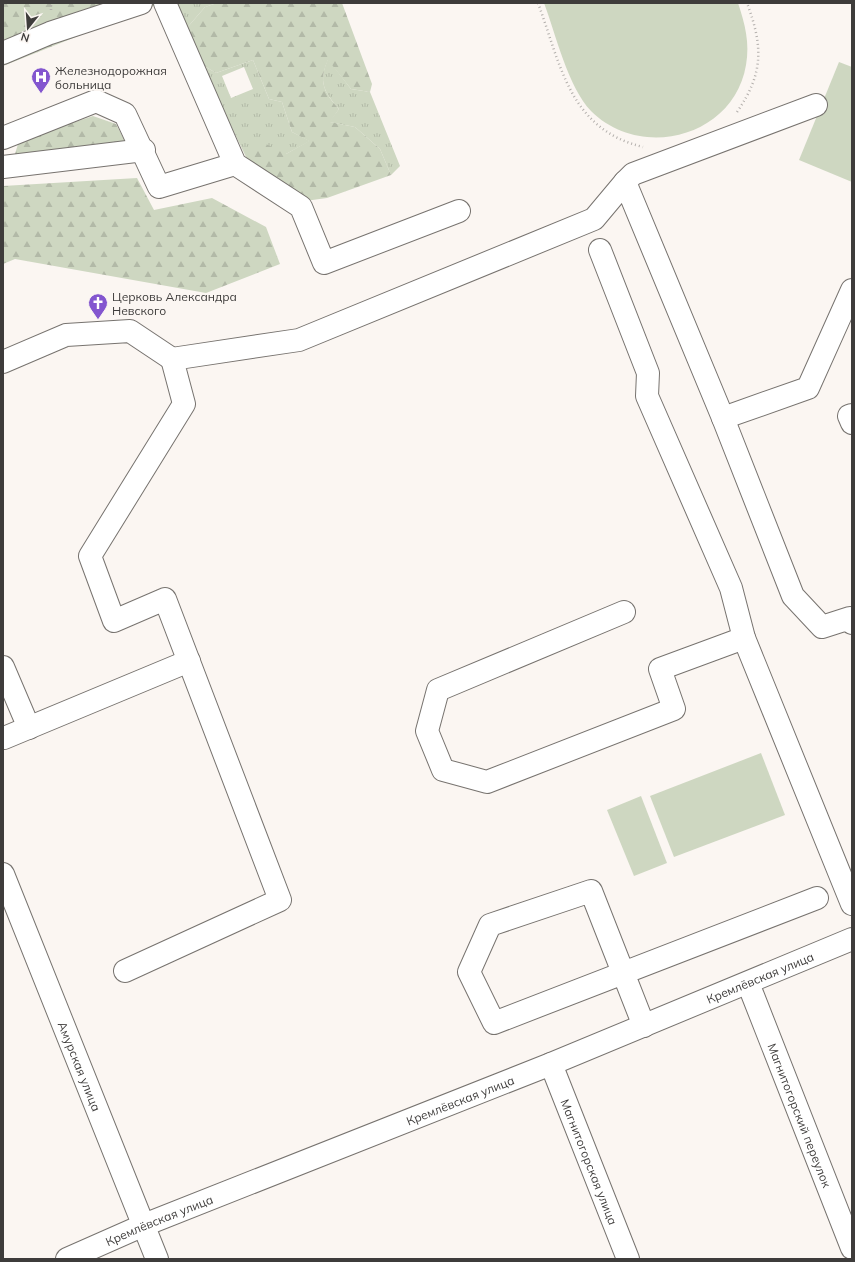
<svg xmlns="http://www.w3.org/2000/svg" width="855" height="1262" viewBox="0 0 855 1262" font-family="Mulish,sans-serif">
  <defs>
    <pattern id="grass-tufts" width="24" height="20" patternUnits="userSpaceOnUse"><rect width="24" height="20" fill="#ced7c1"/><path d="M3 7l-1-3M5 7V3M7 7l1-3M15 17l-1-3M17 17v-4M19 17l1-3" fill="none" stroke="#b2b9a7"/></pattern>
    <pattern id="forest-firs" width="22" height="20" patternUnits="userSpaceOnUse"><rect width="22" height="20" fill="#ced7c1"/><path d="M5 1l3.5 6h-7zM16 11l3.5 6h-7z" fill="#b2b9a7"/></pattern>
  </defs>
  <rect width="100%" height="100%" fill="#fbf6f2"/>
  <g fill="url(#grass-tufts)" fill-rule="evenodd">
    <path d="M176,3H217L205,7L186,29Z"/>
    <path d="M328,59L351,89L370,92L400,166L391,175L380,149L355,127L329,122L339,109C324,92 318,82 328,59Z"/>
    <path d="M253,60L269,99L282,102L292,132L310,141L286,154L248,161L201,64L216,73ZM244,67L253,89L231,98L222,76Z"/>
  </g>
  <g fill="url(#forest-firs)">
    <path d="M3,3H161L3,66Z"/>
    <path d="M217,3H342L372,84L370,92L351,89L328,60C318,82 324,92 339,109L330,122L355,127L380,149L391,175L327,198L305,201L248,161L258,140L286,154L309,141L292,132L282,102L269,99L253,60L216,73L201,64L186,29L205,7Z"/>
    <path d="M93,116L116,124L126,143L14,157L19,141Z"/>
    <path d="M137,178L154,210L212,198L266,227L280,264L206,293L15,259L3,264V186Z"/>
  </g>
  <g fill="#ced7c1">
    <path d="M544,3H738C745,24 750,43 746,65C734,137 641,161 591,111C568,87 556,35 544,3Z"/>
    <path d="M839,62L852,67V182L799,160Z"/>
    <path d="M761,753L785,815L674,857L650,796Z"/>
    <path d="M641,796L667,863L634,876L607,810Z"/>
  </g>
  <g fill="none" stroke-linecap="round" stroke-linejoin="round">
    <defs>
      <g id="minor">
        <path d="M165,3L235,164L301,207L324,263L459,211"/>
        <path d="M3,53L50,33L141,3"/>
        <path d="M3,138L96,101L125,114L159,187L235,164"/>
        <path d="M3,167L144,150"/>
        <path d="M625,182L633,174L816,105"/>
        <path d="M600,250L648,373L647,396L731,588L744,638L852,904"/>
        <path d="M3,362L66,335L130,331L172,359"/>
        <path d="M852,415L849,416L852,423"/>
        <path d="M723,418L808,388L852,290"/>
        <path d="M624,612L438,690L427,731L443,770L487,782L674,709L660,669L744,638"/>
        <path d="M3,667L29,728"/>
        <path d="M4,738L189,661"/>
        <path id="s1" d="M3,874L157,1259"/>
        <path d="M125,971L280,900L165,599L114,621L90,556L184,404L172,359L299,340L594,219L625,182L723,418L793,596L822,627L850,618L852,623"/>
        <path id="s2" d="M748,983L852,1248"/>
        <path d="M644,1026L591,891L490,925L469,972L494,1023L817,898"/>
        <path id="s3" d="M551,1064L628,1259"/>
        <path id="s4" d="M67,1259L144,1225L551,1064L852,939"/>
      </g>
    </defs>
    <use href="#minor" stroke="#77736f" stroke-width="24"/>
    <g stroke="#b4b0ad" stroke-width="2.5" stroke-dasharray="1 3" stroke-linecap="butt">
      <path d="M538,3C561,65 569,129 643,147"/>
      <path d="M51,10V3"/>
      <path d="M737,112C764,73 763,46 747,3"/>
    </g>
    <use href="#minor" stroke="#fff" stroke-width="22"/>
  </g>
  <defs>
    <symbol id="hospital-pin" viewBox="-11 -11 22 30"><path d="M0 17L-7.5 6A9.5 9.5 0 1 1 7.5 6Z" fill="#8356cf" stroke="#fbf6f2"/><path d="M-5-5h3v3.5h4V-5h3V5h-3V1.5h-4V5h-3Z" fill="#fff"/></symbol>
    <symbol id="church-pin" viewBox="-11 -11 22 30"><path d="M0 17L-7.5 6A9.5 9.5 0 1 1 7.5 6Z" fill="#8356cf" stroke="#fbf6f2"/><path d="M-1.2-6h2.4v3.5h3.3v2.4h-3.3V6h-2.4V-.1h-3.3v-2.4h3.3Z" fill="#fff"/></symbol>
  </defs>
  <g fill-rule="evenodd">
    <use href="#hospital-pin" x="30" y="66" width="22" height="30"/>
    <use href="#church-pin" x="87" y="292" width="22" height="30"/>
  </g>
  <g text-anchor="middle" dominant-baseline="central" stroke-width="4" stroke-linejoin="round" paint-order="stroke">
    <g font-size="12" fill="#3e3c3b" stroke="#fbf6f2" text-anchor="start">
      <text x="55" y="70">Железнодорожная<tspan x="55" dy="14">больница</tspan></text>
      <text x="112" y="296">Церковь Александра<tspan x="112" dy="14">Невского</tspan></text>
    </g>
    <g font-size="12" fill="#3e3c3b" stroke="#fbf6f2">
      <text stroke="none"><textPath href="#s4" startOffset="748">Кремлёвская улица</textPath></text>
      <text stroke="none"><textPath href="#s1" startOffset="207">Амурская улица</textPath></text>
      <text stroke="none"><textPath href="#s4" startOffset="424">Кремлёвская улица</textPath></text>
      <text stroke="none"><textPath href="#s2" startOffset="142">Магнитогорский переулок</textPath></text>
      <text stroke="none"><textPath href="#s3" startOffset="105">Магнитогорская улица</textPath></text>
      <text stroke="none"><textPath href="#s4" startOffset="100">Кремлёвская улица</textPath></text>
    </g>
  </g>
  <rect width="855" height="1262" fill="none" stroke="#3e3c3b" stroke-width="8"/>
  <g transform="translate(28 28) rotate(197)" stroke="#fbf6f2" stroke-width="3" paint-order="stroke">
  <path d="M0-3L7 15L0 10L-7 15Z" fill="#3e3c3b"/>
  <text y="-6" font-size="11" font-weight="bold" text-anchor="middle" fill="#3e3c3b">N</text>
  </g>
</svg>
